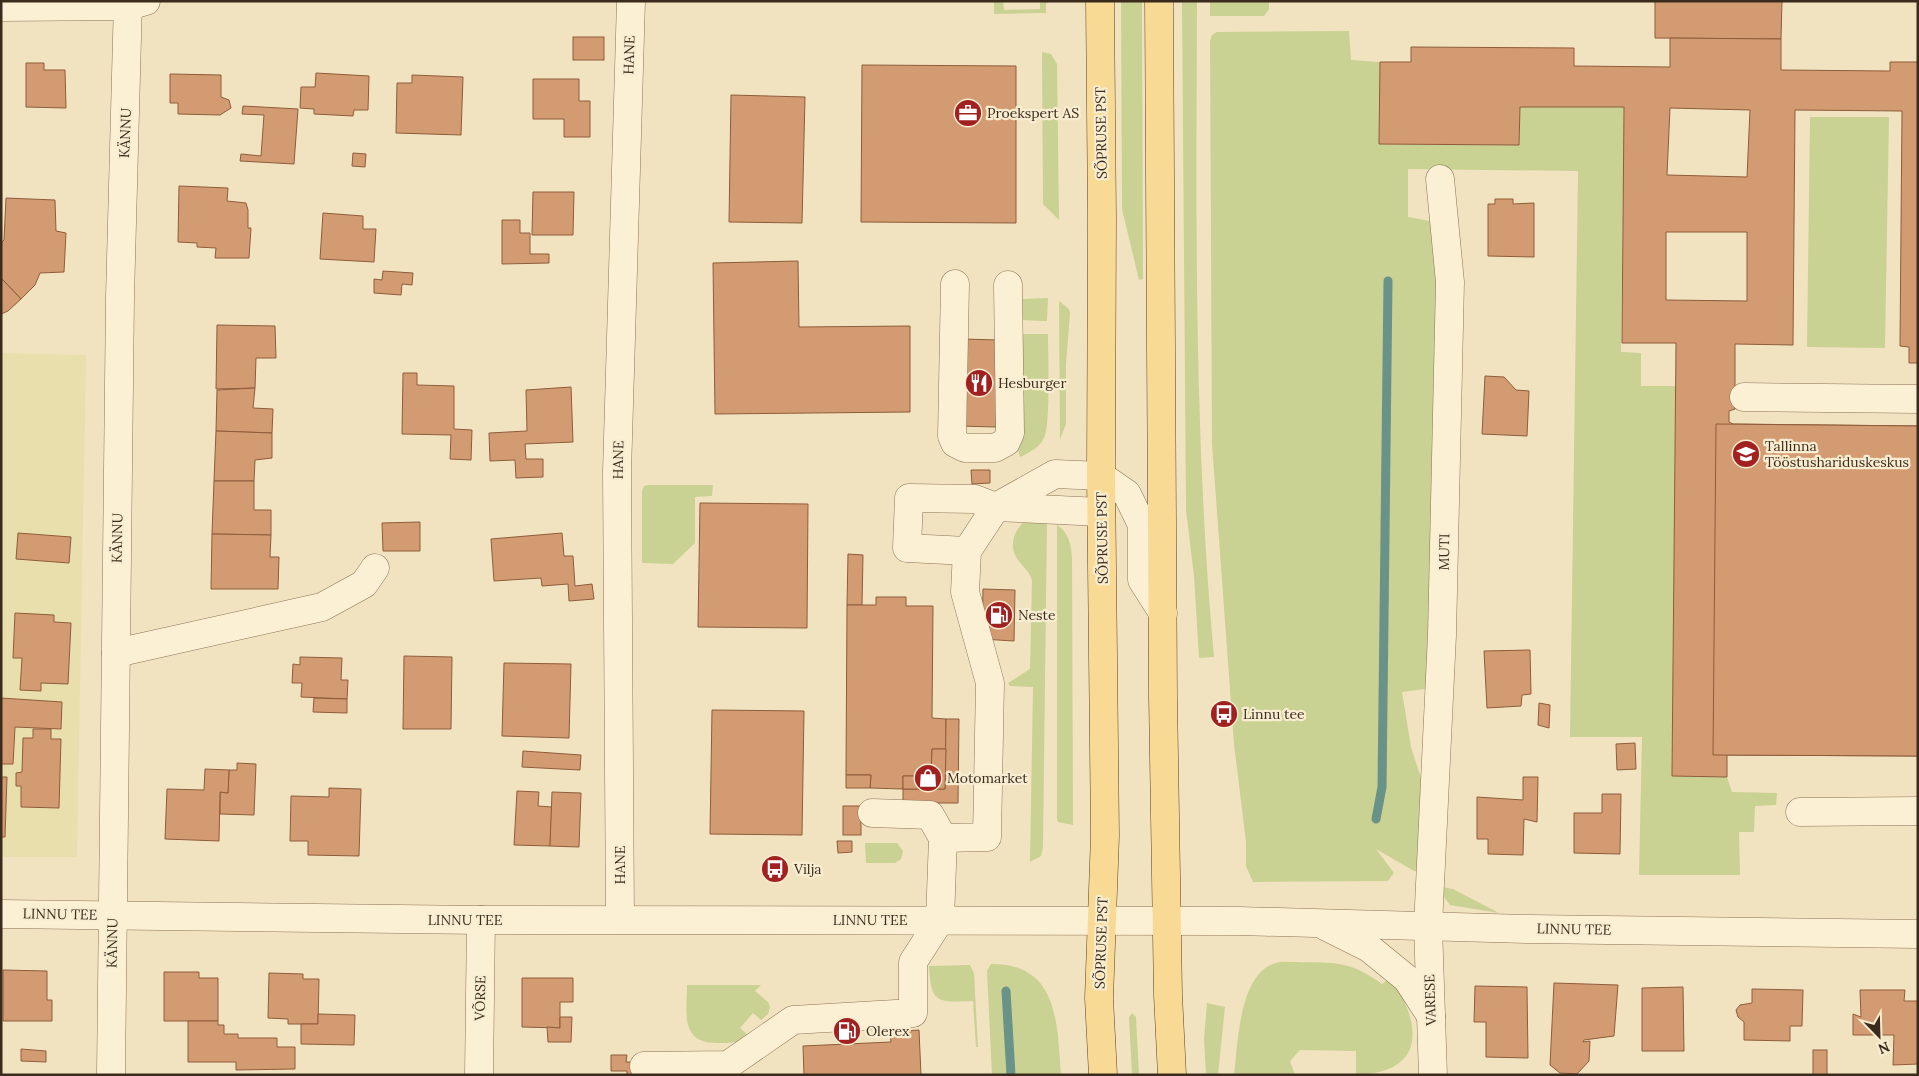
<svg xmlns="http://www.w3.org/2000/svg" width="1919" height="1076" viewBox="0 0 1919 1076" font-family="Lora,serif">
  <rect width="100%" height="100%" fill="#f2e3c0"/>
  <path fill="#e8dfac" d="M1,353L86,355L77,857H1Z"/>
  <g fill="#c9d193">
    <path d="M994,1H1003L1004,10L1040,9V1H1049L1046,4V13L994,14Z"/>
    <path d="M1121,1H1142L1143,279L1139,280L1122,209Z"/>
    <path d="M1182,1H1197C1196,220 1194,439 1214,657L1199,658L1194,576L1186,510Z"/>
    <path d="M1210,1H1269V9L1264,16H1210Z"/>
    <path d="M1349,31L1351,60L1380,62L1379,144L1519,145L1520,107H1624L1621,352L1641,353V386H1676L1672,776L1727,777L1732,792L1777,793L1776,805L1755,806L1754,832H1739L1740,875H1639L1642,737H1570L1578,171L1408,169V217L1440,223L1433,688L1402,692L1411,747L1427,797L1424,873L1414,871L1376,849L1394,873L1388,881L1253,882L1246,866V842L1234,744L1212,444L1210,41L1212,35L1217,32Z"/>
    <path d="M1042,52L1051,54L1057,64L1059,220L1043,204Z"/>
    <path d="M1810,117H1889L1885,348L1807,347Z"/>
    <path d="M1048,298L1047,321L1017,320L1019,301L1023,299Z"/>
    <path d="M1059,301L1069,309L1070,314L1066,364V424L1060,439Z"/>
    <path d="M1018,334H1048C1048,353 1051,426 1044,438C1040,447 1029,453 1020,457L1016,444Z"/>
    <path d="M648,485H713L712,496L695,497V543L673,564L642,563V491L644,486Z"/>
    <path d="M1028,519H1047L1043,847L1041,856L1030,862L1033,687L1010,686L1008,683L1030,669L1032,580C1029,571 1024,568 1018,560C1007,546 1015,527 1028,519Z"/>
    <path d="M1057,525C1069,533 1071,544 1072,558L1073,825L1058,822L1057,819Z"/>
    <path d="M865,843H897L903,851L901,859L895,863H866Z"/>
    <path d="M1442,887L1453,889L1499,913L1450,905L1441,893Z"/>
    <path d="M1296,962C1335,963 1349,960 1382,984L1391,977C1422,1025 1427,1072 1356,1075V1051L1300,1050L1290,1061L1295,1075H1234C1238,1043 1239,973 1276,963C1282,961 1289,962 1296,962Z"/>
    <path d="M991,964C1059,963 1057,1024 1061,1075H992L987,971Z"/>
    <path d="M970,965L974,973L978,1047H976L973,1001C938,1002 931,1005 929,966Z"/>
    <path d="M687,985H761L755,991L768,1002L770,1007L768,1014L761,1020L753,1013L740,1028L750,1037C738,1043 730,1043 717,1043C679,1043 687,1011 687,985Z"/>
    <path d="M1207,1003L1225,1007L1218,1075H1206L1204,1039Z"/>
    <path d="M1132,1013L1136,1017L1139,1075H1132L1129,1017Z"/>
  </g>
  <g fill="none" stroke-linecap="round" stroke-linejoin="round">
    <g stroke="#699288" stroke-width="9">
      <path d="M1376,819L1382,787L1388,281"/>
      <path d="M1006,991L1011,1075"/>
    </g>
  </g>
  <g fill="#d39b72" stroke="#8e5c3a" fill-rule="evenodd">
    <path d="M1655,1H1782L1781,39L1655,38Z"/>
    <rect x="573" y="37" width="31" height="23"/>
    <path d="M1670,38L1781,39V70L1890,71V62H1918V363H1909V347L1900,346L1902,111L1795,110L1793,345L1735,344V409L1729,411V422L1733,424L1918,426V756L1727,755V777L1672,776L1676,343H1622L1624,107H1520L1519,145L1379,144L1380,62H1411V47L1574,48V66L1670,67ZM1670,108L1750,110L1747,177L1667,175ZM1666,232H1747V301L1666,300Z"/>
    <path d="M26,63H44V70H65L66,108L26,107Z"/>
    <path d="M862,65L1016,66V223L861,222Z"/>
    <path d="M316,73L369,76L368,110H354L353,116L314,114V109L300,108L301,87H315Z"/>
    <path d="M170,74L221,75V97L229,100L231,108L220,115L178,114V103H170Z"/>
    <path d="M412,75L463,77L461,135L396,133L397,83H412Z"/>
    <path d="M533,79H579V101H590V137H564V119H533Z"/>
    <path d="M731,95L805,97L802,223L729,222Z"/>
    <path d="M243,106L298,109L294,164L240,161L241,154L261,156L264,115L242,114Z"/>
    <path d="M353,153L366,154L365,167L352,166Z"/>
    <path d="M179,186L228,188L227,201L246,203L248,210V228H251L249,258H215L216,248L197,247V243L178,242Z"/>
    <path d="M533,192H574L573,235H532Z"/>
    <path d="M6,198L55,200L56,231L66,233L64,272L40,273L35,285L21,299L1,278V243L4,240Z"/>
    <path d="M1495,199H1513V204L1534,203V257L1488,256V204H1495Z"/>
    <path d="M323,213L363,216V229H376L374,262L320,259Z"/>
    <path d="M502,220H520V233H530V254H549V263L502,264Z"/>
    <path d="M798,261L799,327L910,326V412L715,414L713,263Z"/>
    <path d="M383,271L413,273L412,285L402,284L401,295L374,293V279L382,280Z"/>
    <path d="M1,278L21,299L8,311L1,314Z"/>
    <path d="M217,325L275,326L276,358H256L255,388L216,389Z"/>
    <path d="M962,339L999,340L996,427L959,426Z"/>
    <path d="M403,373H417V385L454,386V429L472,430L471,460L450,459L451,435L402,434Z"/>
    <path d="M1485,376L1504,377L1516,390L1529,391L1527,436L1482,434Z"/>
    <path d="M571,387L573,442L525,444L526,459H543V477L516,478L515,460L490,461L489,433L527,431L526,390Z"/>
    <path d="M255,388L253,408L273,409L272,433L216,431L217,390Z"/>
    <path d="M1716,424L1918,426V756L1713,755Z"/>
    <path d="M216,431L272,433V458L255,460L254,481H214Z"/>
    <path d="M971,470H990V483L972,484Z"/>
    <path d="M214,481H254V510H271V535L212,534Z"/>
    <path d="M700,503L808,504L807,628L698,627Z"/>
    <path d="M420,522V551H383L382,523Z"/>
    <path d="M18,533L71,537L69,563L16,559Z"/>
    <path d="M562,533L564,556H573L575,586L592,584L594,599L569,601L568,584L542,586L541,578L494,581L491,539Z"/>
    <path d="M212,534L271,535L270,557H279L278,589H211Z"/>
    <path d="M848,554L863,555L862,605H847Z"/>
    <path d="M983,589L1015,590L1014,641L982,639Z"/>
    <path d="M876,597H906V606H933L932,718L946,719V749H932L931,776H903V789L870,788L871,775H846L847,605H876Z"/>
    <path d="M15,613L54,615V622L71,623L68,684L41,683V691L20,690L22,658H13Z"/>
    <path d="M1530,650L1531,694L1522,695L1521,706L1487,708L1484,651Z"/>
    <path d="M404,656L452,657L451,729H403Z"/>
    <path d="M300,657L342,658L341,680H348L347,699L301,697L302,683H292L293,664L300,665Z"/>
    <path d="M504,663L571,664L569,738L502,736Z"/>
    <path d="M1,698L62,702L61,729L15,727L13,764H1Z"/>
    <path d="M314,698L347,699V713L313,712Z"/>
    <path d="M1539,703L1550,705L1549,728L1538,725Z"/>
    <path d="M712,710L804,711L802,835L710,834Z"/>
    <path d="M946,719H959L958,803H903V789H945Z"/>
    <path d="M33,729H51V739H61L59,808L21,807V786H16V773L22,772L23,738H33Z"/>
    <path d="M1635,743L1636,769L1617,770L1616,744Z"/>
    <path d="M932,749H946L945,789H903V776H931Z"/>
    <path d="M523,751L581,755L580,770L522,767Z"/>
    <path d="M237,763L256,764L254,815L220,814V792L228,793L229,770H237Z"/>
    <path d="M205,769L229,770L228,793L220,792L219,841L165,839L167,789L204,790Z"/>
    <path d="M846,775H871L870,788H846Z"/>
    <path d="M1,777H7L5,837H1Z"/>
    <path d="M1523,777H1538L1537,822L1524,819L1523,855L1488,854V839H1477V797L1523,800Z"/>
    <path d="M329,788L361,789L359,856L308,855V841H290L291,796L329,797Z"/>
    <path d="M517,791L539,792L538,806L552,807L550,846L514,845Z"/>
    <path d="M552,792L581,793L579,847L550,846Z"/>
    <path d="M1602,794H1621L1620,854L1574,853V813H1602Z"/>
    <rect x="843" y="806" width="18" height="29"/>
    <path d="M837,841H852V852L838,853Z"/>
    <path d="M3,970L47,971V1000H52V1021H3Z"/>
    <path d="M164,972H199V978H218V1021H164Z"/>
    <path d="M269,973L303,974V979H319L318,1024H288V1019L268,1018Z"/>
    <path d="M522,978H573V1002H560V1028L522,1027Z"/>
    <path d="M1554,983L1618,985L1614,1036L1584,1040L1583,1042L1590,1041L1589,1061L1577,1074L1560,1073L1550,1065Z"/>
    <path d="M1475,986L1527,987L1528,1058L1486,1057V1022H1474Z"/>
    <path d="M1683,987L1684,1051H1642V988Z"/>
    <path d="M1752,989L1803,990L1802,1026H1790V1041L1744,1040V1022L1738,1017L1736,1010L1740,1005L1752,1003Z"/>
    <path d="M1860,990H1905L1904,1001H1918V1064L1893,1065L1894,1035H1853V1014L1861,1017Z"/>
    <path d="M318,1014L355,1015L354,1045L301,1044V1024H318Z"/>
    <path d="M560,1017H572L571,1042H548L547,1027L560,1028Z"/>
    <path d="M188,1021H218V1025H224V1034H238V1038H277V1047H295V1069L236,1070V1062H188Z"/>
    <path d="M919,1030L921,1075H804L803,1046L891,1042L890,1032Z"/>
    <path d="M21,1049L46,1051V1062L21,1061Z"/>
    <rect x="1813" y="1050" width="14" height="25"/>
    <path d="M611,1055H627L626,1062H633V1075H627V1071H611Z"/>
  </g>
  <g fill="none" stroke-linecap="round" stroke-linejoin="round">
    <defs>
      <g id="minor">
        <path d="M1,7L128,6L146,1"/>
        <path d="M955,284L952,436L955,443L965,448H995L1006,442L1010,433L1008,285"/>
        <path d="M1744,397L1918,399"/>
        <path d="M967,551L907,548L909,498L975,499L996,507L1101,512"/>
        <path d="M116,653L322,607L364,584L375,568"/>
        <path d="M1800,812L1918,811"/>
        <path d="M872,813L930,815L943,838"/>
        <path d="M1,914L481,920L1239,921L1528,929L1918,934"/>
        <path d="M620,919L617,472L631,1"/>
        <path d="M1325,926L1369,948L1407,979L1431,1016"/>
        <path d="M644,1066L728,1065L793,1020L913,1013V962L940,920L943,838L987,837L990,683L965,592L967,551L996,507L1055,474L1101,476L1127,494L1142,525V580L1163,613"/>
        <path d="M111,1075L120,297L128,1"/>
        <path d="M479,1075L481,920"/>
        <path d="M1433,1075L1428,926L1442,635L1450,282L1440,179"/>
      </g>
      <g id="major">
        <path d="M1100,1L1102,219L1101,476L1105,836L1099,998L1103,1075"/>
        <path d="M1159,1L1163,697L1168,995L1172,1075"/>
      </g>
    </defs>
    <use href="#minor" stroke="#8c7356" stroke-width="29"/>
    <use href="#major" stroke="#5a412b" stroke-width="29"/>
    <use href="#minor" stroke="#fcf0d4" stroke-width="28"/>
    <use href="#major" stroke="#f9da94" stroke-width="28"/>
  </g>
  <defs>
    <symbol id="office-disc" viewBox="-11 -11 22 22"><circle r="9.5" fill="#a12121" stroke="#f8edd0"/><path d="M-6-3h4V-5.5h4V-3h4V5H-6ZM-1-4.5V-3h2v-1.5ZM-6 0V1H6V0Z" fill="#fff"/></symbol>
    <symbol id="restaurant-disc" viewBox="-11 -11 22 22"><circle r="9.5" fill="#a12121" stroke="#f8edd0"/><path d="M-5-6h1v4h1v-4h1v4h1v-4h1v5L-1.5 .5V6h-2V.5L-5-1ZM5-6V6H3V1.5H1.5Q1.5-4 5-6Z" fill="#fff"/></symbol>
    <symbol id="university-disc" viewBox="-11 -11 22 22"><circle r="9.5" fill="#a12121" stroke="#f8edd0"/><path d="M0-5L7-2L0 1L-7-2ZM-4 1L0 2.5L4 1V4Q0 6-4 4Z" fill="#fff"/></symbol>
    <symbol id="fuel-disc" viewBox="-11 -11 22 22"><circle r="9.5" fill="#a12121" stroke="#f8edd0"/><path d="M-5.5-6h7V0h2V4h1.3V-2.5L3-4.5l.8-.8L6-3V5H2.5V1h-1V6h-7ZM-4.2-4.7v3.2H.2V-4.7Z" fill="#fff"/></symbol>
    <symbol id="bus-disc" viewBox="-11 -11 22 22"><circle r="9.5" fill="#a12121" stroke="#f8edd0"/><path d="M-5-6H5V4H4V6H2V4H-2V6H-4V4H-5ZM-3.5-4V0h7V-4ZM-3.5 1.2v1.5H-2V1.2ZM2 1.2v1.5H3.5V1.2Z" fill="#fff"/></symbol>
    <symbol id="shop-disc" viewBox="-11 -11 22 22"><circle r="9.5" fill="#a12121" stroke="#f8edd0"/><path d="M-5-2.5h2.3a2.7 3.5 0 0 1 5.4 0H5L5.5 6h-11ZM-1.5-2.5h3a1.5 2.3 0 0 0-3 0Z" fill="#fff"/></symbol>
  </defs>
  <g fill-rule="evenodd">
    <use href="#office-disc" x="952" y="97" width="32" height="32"/>
    <use href="#restaurant-disc" x="963" y="367" width="32" height="32"/>
    <use href="#university-disc" x="1730" y="438" width="32" height="32"/>
    <use href="#fuel-disc" x="983" y="599" width="32" height="32"/>
    <use href="#bus-disc" x="1208" y="698" width="32" height="32"/>
    <use href="#shop-disc" x="912" y="762" width="32" height="32"/>
    <use href="#bus-disc" x="759" y="853" width="32" height="32"/>
    <use href="#fuel-disc" x="831" y="1015" width="32" height="32"/>
  </g>
  <g text-anchor="middle" dominant-baseline="central" stroke-width="4.5" stroke-linejoin="round" paint-order="stroke">
    <g font-size="14" fill="#3b2b1c" stroke="#f8edd0">
      <text transform="translate(629 55) rotate(-88)">HANE</text>
      <text transform="translate(125 133) rotate(-88)">KÄNNU</text>
      <text transform="translate(1101 133) rotate(-91)">SÕPRUSE PST</text>
      <text transform="translate(618 460) rotate(-89)">HANE</text>
      <text transform="translate(117 538) rotate(-89)">KÄNNU</text>
      <text transform="translate(1102 538) rotate(-91)">SÕPRUSE PST</text>
      <text transform="translate(1444 552) rotate(-89)">MUTI</text>
      <text transform="translate(620 865) rotate(-90)">HANE</text>
      <text transform="translate(60 914) rotate(1)">LINNU TEE</text>
      <text x="465" y="920">LINNU TEE</text>
      <text x="870" y="920">LINNU TEE</text>
      <text transform="translate(1574 929) rotate(1)">LINNU TEE</text>
      <text transform="translate(112 943) rotate(-89)">KÄNNU</text>
      <text transform="translate(1101 943) rotate(-88)">SÕPRUSE PST</text>
      <text transform="translate(480 998) rotate(-89)">VÕRSE</text>
      <text transform="translate(1430 1000) rotate(-92)">VARESE</text>
    </g>
    <g font-size="14" fill="#3b2b1c" stroke="#f8edd0" text-anchor="start">
      <text x="987" y="113">Proekspert AS</text>
      <text x="998" y="383">Hesburger</text>
      <text x="1765" y="446">Tallinna<tspan x="1765" dy="16">Tööstushariduskeskus</tspan></text>
      <text x="1018" y="615">Neste</text>
      <text x="1243" y="714">Linnu tee</text>
      <text x="947" y="778">Motomarket</text>
      <text x="794" y="869">Vilja</text>
      <text x="866" y="1031">Olerex</text>
    </g>
  </g>
  <rect width="1919" height="1076" fill="none" stroke="#3b2b1c" stroke-width="5"/>
  <g transform="translate(1879 1036) rotate(157)" stroke="#f8edd0" stroke-width="4" paint-order="stroke">
  <path d="M0-4L9 19L0 12L-9 19Z" fill="#3b2b1c"/>
  <text y="-8" font-size="14" font-weight="bold" text-anchor="middle" fill="#3b2b1c">N</text>
  </g>
</svg>
